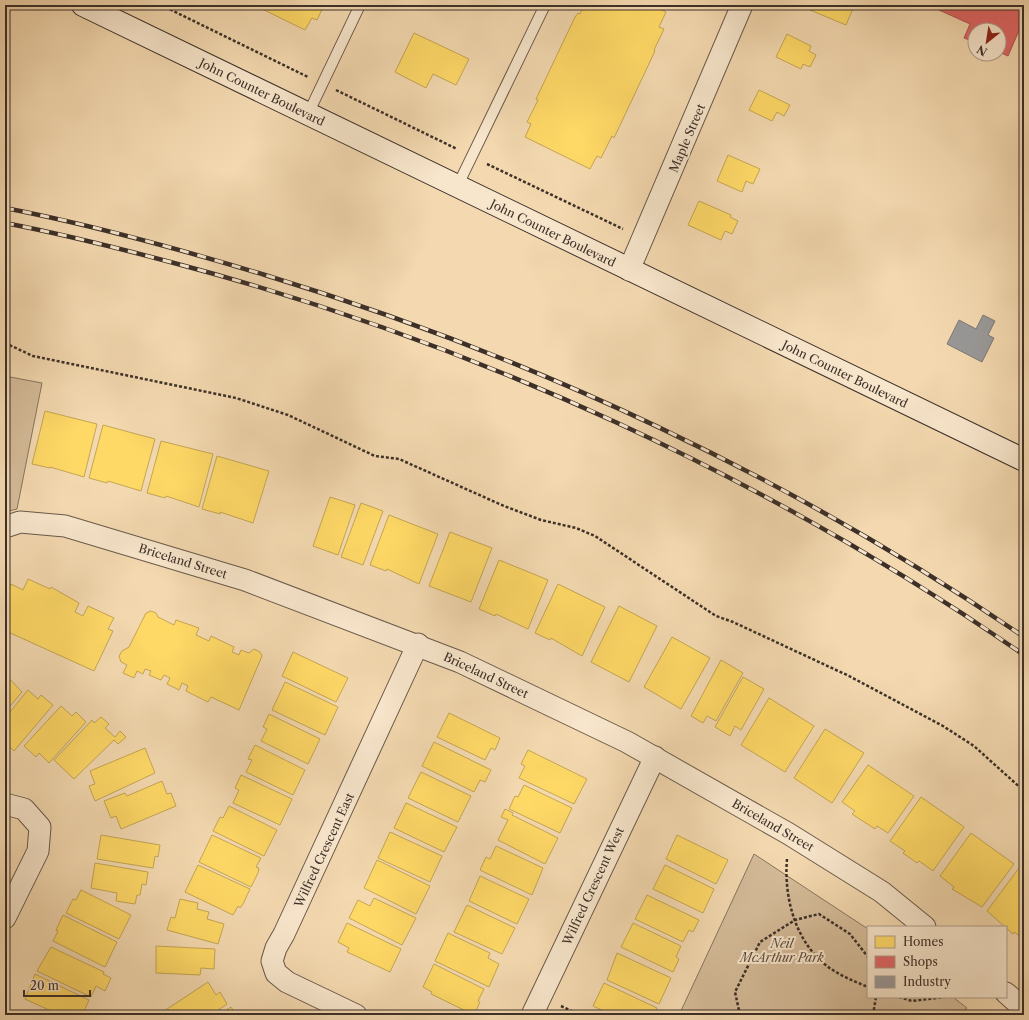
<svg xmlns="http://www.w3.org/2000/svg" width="1029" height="1020" viewBox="0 0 1029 1020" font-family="'Libre Caslon Text',serif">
  <rect width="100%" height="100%" fill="#f4d9b0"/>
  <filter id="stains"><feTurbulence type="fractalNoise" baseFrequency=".005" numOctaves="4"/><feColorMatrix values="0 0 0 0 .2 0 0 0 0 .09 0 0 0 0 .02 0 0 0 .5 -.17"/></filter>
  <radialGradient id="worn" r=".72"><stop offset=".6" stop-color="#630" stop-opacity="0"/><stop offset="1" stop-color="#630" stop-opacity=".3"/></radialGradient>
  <g fill="#d5bc99" stroke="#887661">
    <path d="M5,376L42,383L17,509L5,512Z"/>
    <path d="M754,854L868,929V997H953L967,1008L959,1015H679Z"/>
  </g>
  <g fill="#ffd966" stroke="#c4a654">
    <path d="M254,5H324L317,20L312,18L305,30Z"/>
    <path d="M584,5H650L666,12L659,27L664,29L654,50L655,51L614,138L612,136L601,158L597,156L590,169L525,137L531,124L527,122L538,100L536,99L575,17L578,13L580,14Z"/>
    <path d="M812,5H850L854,6L846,25L810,10Z"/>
    <path d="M414,33L469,59L456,85L433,74L426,88L395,72Z"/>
    <path d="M787,34L811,46L809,51L816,55L810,67L803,64L801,69L776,57Z"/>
    <path d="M759,90L790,105L784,116L777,112L772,121L749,110Z"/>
    <path d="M728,155L760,169L753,184L746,181L742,192L717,181Z"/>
    <path d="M699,201L731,215L730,217L738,221L732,234L725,231L721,240L688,225Z"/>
    <path d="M45,411L97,424L84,477L50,467V468L32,464Z"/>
    <path d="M103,425L155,439L141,491L108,481L107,483L89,478Z"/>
    <path d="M161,441L213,454L199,507L166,496L165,498L147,493Z"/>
    <path d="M217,456L269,471L253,523L220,512V514L202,509Z"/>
    <path d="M330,497L355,505L338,555L313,546Z"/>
    <path d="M361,503L383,511L363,565L341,557Z"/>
    <path d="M389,515L438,534L419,584L387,569L386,571L370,565Z"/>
    <path d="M450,532L492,548L471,602L429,586Z"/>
    <path d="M499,560L548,580L528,629L496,614L495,616L479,609Z"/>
    <path d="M28,579L50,589L51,587L79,603L75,612L83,616L88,606L114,618L108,629L113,631L94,671L6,631L5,634V592L7,593L11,584L23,590Z"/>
    <path d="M558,584L605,607L582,656L551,638L550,640L535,633Z"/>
    <path d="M619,606L657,626L629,682L591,662Z"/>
    <path d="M151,611L156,613L158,617L174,625L176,620L199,628L196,635L209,641L211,636L234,647L232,652L239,655L241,650L249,653L254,649L260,652L262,656L239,710L211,697L208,702L186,691L188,686L182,683L179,690L167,684L170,678L164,675L161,680L149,675L151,671L145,669L143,674L137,671L134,678L123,673L127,665L121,662L119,656L122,651L129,647L146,613Z"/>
    <path d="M672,637L710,658L681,709L644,687Z"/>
    <path d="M293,652L348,678L336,702L282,676Z"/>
    <path d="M721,660L743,673L716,721L707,716L703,723L691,716Z"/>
    <path d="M5,674L22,692L5,712Z"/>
    <path d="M743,677L764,689L741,730L735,726L730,736L715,727Z"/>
    <path d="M285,682L338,707L325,735L272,710Z"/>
    <path d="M28,690L38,699L41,695L53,705L14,751L5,743V718Z"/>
    <path d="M769,698L814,726L785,772L741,745Z"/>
    <path d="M61,706L72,716L76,712L86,722L49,763L39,753L36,757L24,746Z"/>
    <path d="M449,713L500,738L495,750L491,748L485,760L437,737Z"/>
    <path d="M269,714L320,739L308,764L261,741L267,729L263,727Z"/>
    <path d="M101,717L109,724L105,728L115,737L120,731L126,737L118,744L114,740L74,779L54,760L92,720L94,723Z"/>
    <path d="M825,729L864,753L832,803L794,778Z"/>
    <path d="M434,742L491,770L485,782L480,780L474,792L422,766Z"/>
    <path d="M255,745L305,770L293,795L246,772L252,760L248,759Z"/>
    <path d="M145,748L155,773L95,801L89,786L95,784L90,771Z"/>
    <path d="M528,750L587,779L574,804L519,778L525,766L521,764Z"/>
    <path d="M868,765L914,796L888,833L877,826L875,829L852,814L855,811L842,802Z"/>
    <path d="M421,772L471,796L458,822L408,798Z"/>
    <path d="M241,775L292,799L280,825L233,803L239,790L235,788Z"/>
    <path d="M162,781L167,794L171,793L176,806L121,829L116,816L111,818L104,801L125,793L127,796Z"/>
    <path d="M524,785L572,808L560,833L509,809L515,796L518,797Z"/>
    <path d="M921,797L964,827L933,871L919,861L917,863L903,853L905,851L890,841Z"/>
    <path d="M406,803L457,827L444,852L394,828Z"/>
    <path d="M229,806L277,830L264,856L213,831L220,817L223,818Z"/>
    <path d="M505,809L513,813L512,815L558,838L545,864L498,840L508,820L501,817Z"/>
    <path d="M390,832L442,856L430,882L378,858Z"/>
    <path d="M971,833L1014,864L982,907L952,889L954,887L940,876Z"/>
    <path d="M101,835L160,845L158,857L155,856L153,868L97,859Z"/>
    <path d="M212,835L261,858L256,867L259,868L258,873L251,887L199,862Z"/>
    <path d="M677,835L728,860L716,884L666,859Z"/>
    <path d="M496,846L543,868L532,895L480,870L486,857L490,859Z"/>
    <path d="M377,860L430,886L416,914L364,888Z"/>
    <path d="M95,863L148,872L146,885L142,884L140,895H137L135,904L116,901L117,893L91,888Z"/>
    <path d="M198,865L250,889L243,904L240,908L238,906L233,915L185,892Z"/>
    <path d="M665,865L714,889L703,913L653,889Z"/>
    <path d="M1019,868L1024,872V939L1014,932L1013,934L987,911Z"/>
    <path d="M480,876L529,899L517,924L469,901Z"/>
    <path d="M81,890L131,915L119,939L66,913L73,899L76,900Z"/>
    <path d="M647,895L699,920L693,932L689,930L683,942L635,919Z"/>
    <path d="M374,898L416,918L402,945L349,918L358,900L370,906Z"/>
    <path d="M180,899L198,903L197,909L209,912L207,919L224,924L218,944L167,930L171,917L175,918Z"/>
    <path d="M467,905L515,928L502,954L454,932Z"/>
    <path d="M63,915L117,942L105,967L53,941L58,931L56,930Z"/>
    <path d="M347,923L401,949L390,972L347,952L349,948L338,942Z"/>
    <path d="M633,923L681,946L676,957L679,959L673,972L621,947Z"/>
    <path d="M448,933L490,953L488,958L499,964L489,987L435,961Z"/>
    <path d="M156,946L215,949L214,969L201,968L200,975L156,973Z"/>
    <path d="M51,947L104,972L103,974L111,978L105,991L96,986L91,997L37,971Z"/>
    <path d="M617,953L671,978L659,1004L607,980Z"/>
    <path d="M434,964L484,989L478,1001L480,1002L474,1015L431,994L432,992L423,987Z"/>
    <path d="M35,974L89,1000L82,1015H60L25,999Z"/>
    <path d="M208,982L216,995L220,992L227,1004L211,1015H158Z"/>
    <path d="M604,983L657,1008L654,1015H612L593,1006Z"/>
    <path d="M231,1007L236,1015H219Z"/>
  </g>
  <path fill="#e06666" stroke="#af5654" d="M928,5H1024V19L1008,56L999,52V30H975V42L964,38L970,24Z"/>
  <path fill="#999" stroke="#7d7a77" d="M983,315L995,321L988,335L994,338L982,362L947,344L959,320L976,329Z"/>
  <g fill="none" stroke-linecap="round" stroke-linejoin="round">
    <defs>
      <g id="service">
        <path d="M308,114L360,5"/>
        <path d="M457,187L545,5"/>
      </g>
      <g id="minor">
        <path d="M629,270L742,5"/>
        <path d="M5,527L20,522L65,526L245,580L460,662L627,742L789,834L882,892L925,927"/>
        <path d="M5,804L24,809L40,827L38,851L5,918"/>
        <path d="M1006,993L1024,1009"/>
        <path d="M356,1015L287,982L276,973L272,961L276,948L284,934L418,644"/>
        <path d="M532,1015L655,757"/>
      </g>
      <path id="secondary" d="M83,5L1024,460"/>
    </defs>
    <use href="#service" stroke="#6a5a4b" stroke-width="12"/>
    <use href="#minor" stroke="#6a5a4b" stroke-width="23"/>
    <use href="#secondary" stroke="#3c3029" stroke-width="24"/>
    <g stroke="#3c3029" stroke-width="2.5" stroke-dasharray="3 2" stroke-linecap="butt">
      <path d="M161,5L308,77"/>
      <path d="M336,90L457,149"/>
      <path d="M487,164L623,229"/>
      <path d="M5,343L33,356L236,398L288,415L375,456L399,459L504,506L541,520L576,528L595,536L716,616L733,622L849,676L943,726L974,746L1024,791"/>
      <path d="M787,859C784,893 793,933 818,958C831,972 851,980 868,987"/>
      <path d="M899,997L912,1001L945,997"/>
      <path d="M561,1006L580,1015"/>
      <path d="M740,1015L735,992L760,942L795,920L819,914L850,934L868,957"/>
      <path d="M873,1015L876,997"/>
    </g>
    <use href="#service" stroke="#f8e6cc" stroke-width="10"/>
    <use href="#minor" stroke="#f8e6cc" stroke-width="21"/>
    <use href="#secondary" stroke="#f8e6cc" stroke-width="22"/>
    <defs>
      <g id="rail">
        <path d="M5,208C93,225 179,249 265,275C534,357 792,478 1024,637"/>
        <path d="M5,223C62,234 118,248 174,263C476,343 767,477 1024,655"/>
      </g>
    </defs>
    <use href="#rail" stroke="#3c3029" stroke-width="4.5"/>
    <use href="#rail" stroke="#f8e6cc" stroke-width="3" stroke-dasharray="9" stroke-linecap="butt"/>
  </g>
  <g text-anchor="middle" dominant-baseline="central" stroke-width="4" stroke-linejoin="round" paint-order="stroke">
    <g font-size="12" fill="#3c3029" stroke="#f8e6cc">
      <text transform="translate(262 92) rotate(26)">John Counter Boulevard</text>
      <text transform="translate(687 138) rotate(-67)">Maple Street</text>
      <text transform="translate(553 233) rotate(26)">John Counter Boulevard</text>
      <text transform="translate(845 374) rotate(26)">John Counter Boulevard</text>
      <text transform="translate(183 561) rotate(17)">Briceland Street</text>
      <text transform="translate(486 675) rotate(25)">Briceland Street</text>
      <text transform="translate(773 825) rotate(30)">Briceland Street</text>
      <text transform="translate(324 850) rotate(-65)">Wilfred Crescent East</text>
      <text transform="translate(593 886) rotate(-65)">Wilfred Crescent West</text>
    </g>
    <g font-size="12" font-style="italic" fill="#5b4c3f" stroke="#f8e6cc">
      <text x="782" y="943">Neil<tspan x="782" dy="14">McArthur Park</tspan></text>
    </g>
  </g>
  <rect width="1029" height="1020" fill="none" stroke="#f4d9b0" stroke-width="20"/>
  <rect x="6" y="6" width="1017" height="1008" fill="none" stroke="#3c3029" stroke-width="2"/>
  <rect x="10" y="10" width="1009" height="1000" fill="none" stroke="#3c3029"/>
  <rect x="867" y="926" width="140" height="72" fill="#f8e6cc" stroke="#ad9d8b"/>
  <rect x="875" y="936" width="20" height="12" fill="#ffd966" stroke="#ad9d8b"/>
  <text x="903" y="946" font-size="12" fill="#3c3029">Homes</text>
  <rect x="875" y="956" width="20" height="12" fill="#e06666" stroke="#ad9d8b"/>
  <text x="903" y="966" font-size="12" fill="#3c3029">Shops</text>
  <rect x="875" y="976" width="20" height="12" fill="#999999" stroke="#ad9d8b"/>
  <text x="903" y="986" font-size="12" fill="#3c3029">Industry</text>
  <g transform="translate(987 42) rotate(210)"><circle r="19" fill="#f8e6cc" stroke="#ad9d8b"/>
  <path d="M0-3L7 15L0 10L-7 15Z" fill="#8f2418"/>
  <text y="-6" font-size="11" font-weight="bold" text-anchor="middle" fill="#3c3029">N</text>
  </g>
  <path d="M24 990v6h66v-6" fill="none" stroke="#3c3029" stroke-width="2"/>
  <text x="30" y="990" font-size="12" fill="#3c3029" stroke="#f8e6cc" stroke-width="3" paint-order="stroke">20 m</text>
  <rect width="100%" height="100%" filter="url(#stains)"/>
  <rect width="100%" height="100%" fill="url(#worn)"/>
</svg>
